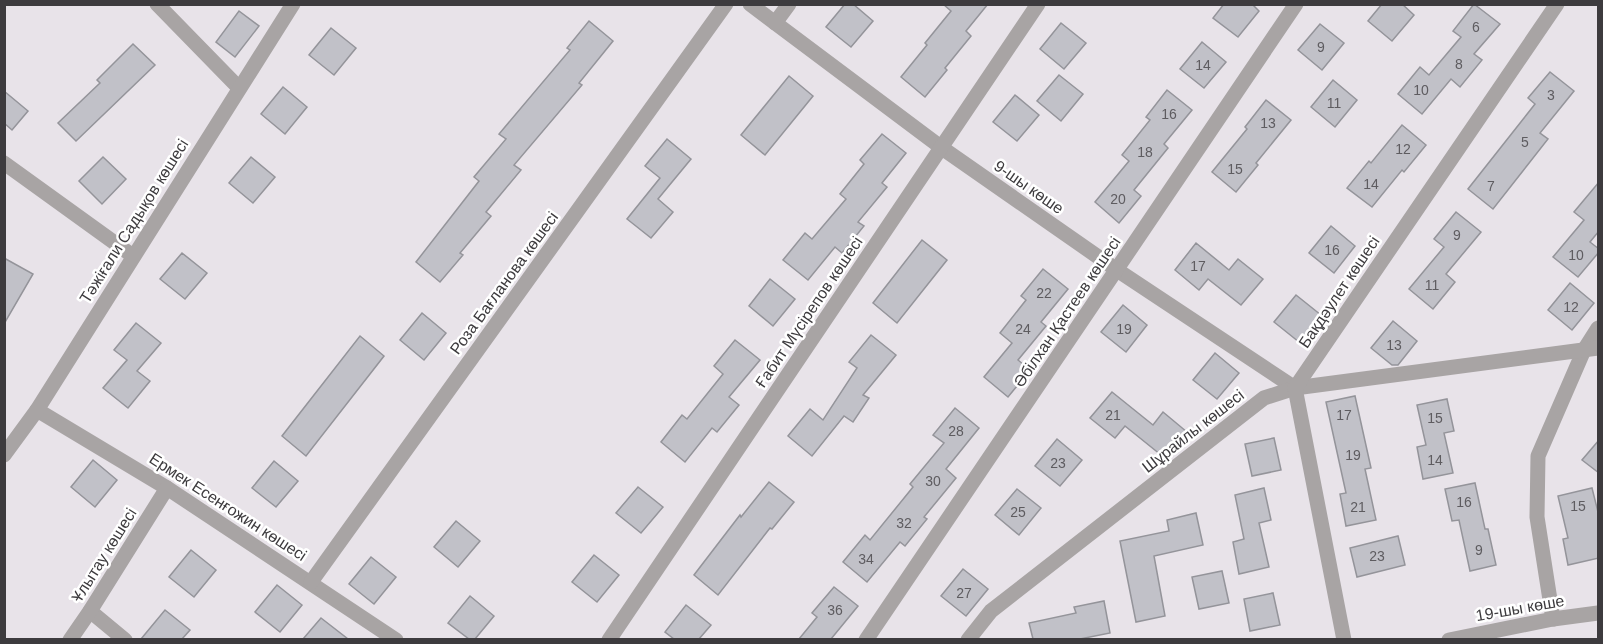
<svg xmlns="http://www.w3.org/2000/svg" width="1603" height="644" viewBox="0 0 1603 644" font-family="Arial,sans-serif">
  <rect width="100%" height="100%" fill="#e8e3e9"/>
  <g fill="#c1c1c8" stroke="#94949a" stroke-width="1.5">
    <path d="M845,4H853L873,21L851,47L826,27Z"/>
    <path d="M943,4H988L966,31L971,36L945,68L947,70L925,97L901,77L927,45L925,43L951,11Z"/>
    <path d="M1224,4H1252L1259,11L1238,37L1213,18Z"/>
    <path d="M1382,4H1402L1414,15L1392,41L1368,21Z"/>
    <path d="M1474,4L1500,24L1474,54L1482,60L1460,87L1451,79L1422,114L1398,94L1420,67L1429,75L1461,37L1453,31Z"/>
    <path d="M239,11L259,26L235,57L216,42Z"/>
    <path d="M589,21L613,41L579,83L582,85L514,165L521,170L486,212L491,216L460,253L463,255L440,282L416,262L479,181L474,177L506,139L499,134L570,50L567,48Z"/>
    <path d="M1061,23L1086,43L1064,69L1040,49Z"/>
    <path d="M1320,24L1344,43L1322,70L1298,50Z"/>
    <path d="M331,28L356,48L334,75L309,55Z"/>
    <path d="M1202,42L1226,62L1204,88L1180,69Z"/>
    <path d="M133,44L155,65L76,141L58,123L100,83L97,80Z"/>
    <path d="M1550,72L1574,91L1540,133L1548,139L1493,209L1468,189L1535,104L1528,98Z"/>
    <path d="M1059,75L1083,94L1061,121L1037,101Z"/>
    <path d="M789,76L813,96L765,155L741,135Z"/>
    <path d="M1333,80L1357,100L1335,127L1311,107Z"/>
    <path d="M283,87L307,107L285,134L261,114Z"/>
    <path d="M1167,90L1192,110L1164,144L1168,148L1134,190L1141,196L1119,223L1095,202L1129,161L1122,155L1150,120L1146,117Z"/>
    <path d="M4,91L28,111L12,130L4,123Z"/>
    <path d="M1015,95L1039,115L1017,141L993,122Z"/>
    <path d="M1266,100L1291,120L1256,163L1258,165L1236,192L1212,172L1247,129L1245,127Z"/>
    <path d="M1402,125L1426,145L1404,172L1402,170L1372,207L1347,188L1369,161L1371,163Z"/>
    <path d="M882,134L906,153L882,183L887,187L858,222L864,226L842,253L835,247L808,280L783,260L805,233L812,239L846,199L840,194L864,164L860,160Z"/>
    <path d="M667,139L691,159L658,199L673,212L651,238L627,219L660,178L645,166Z"/>
    <path d="M103,157L126,179L102,204L79,181Z"/>
    <path d="M251,157L275,177L253,203L229,183Z"/>
    <path d="M1599,182V231L1590,242L1599,249V252L1578,277L1553,257L1584,220L1574,212Z"/>
    <path d="M1456,212L1481,232L1446,274L1455,282L1433,309L1409,289L1444,247L1434,239Z"/>
    <path d="M1331,226L1355,246L1334,273L1309,253Z"/>
    <path d="M922,240L947,260L897,323L873,303Z"/>
    <path d="M1196,243L1229,270L1238,259L1263,279L1241,305L1208,279L1199,290L1175,270Z"/>
    <path d="M182,253L207,273L185,299L160,279Z"/>
    <path d="M4,258L33,274L4,324Z"/>
    <path d="M1043,269L1068,289L1041,322L1046,326L1018,360L1030,370L1008,397L984,377L1012,343L1000,333L1026,300L1021,296Z"/>
    <path d="M770,279L795,299L773,326L749,306Z"/>
    <path d="M1570,283L1594,303L1572,330L1548,310Z"/>
    <path d="M1296,295L1321,315L1299,342L1274,322Z"/>
    <path d="M1123,305L1147,325L1126,352L1101,332Z"/>
    <path d="M422,313L446,333L424,360L400,340Z"/>
    <path d="M1393,321L1417,341L1398,365H1392L1371,348Z"/>
    <path d="M136,323L161,343L137,371L150,381L128,408L103,388L127,360L114,350Z"/>
    <path d="M871,335L896,355L863,395L869,398L853,422L844,416L812,456L788,436L810,409L823,420L857,368L849,362Z"/>
    <path d="M360,336L384,356L306,456L282,436Z"/>
    <path d="M735,340L760,360L729,397L739,405L717,432L712,428L685,462L661,442L682,415L687,419L723,374L714,366Z"/>
    <path d="M1215,353L1239,373L1217,399L1193,380Z"/>
    <path d="M1112,392L1153,425L1163,412L1187,432L1166,459L1125,426L1115,438L1090,418Z"/>
    <path d="M1355,396L1371,468L1365,469L1376,520L1346,526L1340,494L1346,493L1326,402Z"/>
    <path d="M1447,399L1454,431L1444,433L1453,473L1423,479L1417,447L1426,445L1417,405Z"/>
    <path d="M955,408L979,428L946,469L956,478L924,517L927,519L905,546L900,542L867,582L843,562L865,535L870,540L913,487L910,484L944,443L933,435Z"/>
    <path d="M1274,438L1281,470L1252,476L1245,444Z"/>
    <path d="M1057,439L1082,460L1060,486L1035,466Z"/>
    <path d="M1599,440V473L1582,460Z"/>
    <path d="M93,460L117,480L95,507L71,487Z"/>
    <path d="M274,461L298,481L276,507L252,488Z"/>
    <path d="M769,482L794,502L772,529L770,528L718,595L694,575L740,515L741,517Z"/>
    <path d="M1475,483L1485,529H1488L1496,565L1470,571L1459,520L1452,521L1445,489Z"/>
    <path d="M638,487L663,507L641,533L616,513Z"/>
    <path d="M1264,488L1271,520L1259,523L1269,567L1239,574L1233,542L1244,539L1235,495Z"/>
    <path d="M1592,488L1599,516V558L1568,565L1563,539L1568,538L1558,496Z"/>
    <path d="M1017,489L1041,508L1019,535L995,515Z"/>
    <path d="M1196,513L1203,545L1154,556L1165,616L1136,622L1120,541L1169,531L1167,520Z"/>
    <path d="M456,521L480,541L458,567L434,547Z"/>
    <path d="M1398,536L1405,565L1357,577L1350,548Z"/>
    <path d="M191,550L216,570L194,597L169,577Z"/>
    <path d="M594,555L619,575L597,602L572,582Z"/>
    <path d="M371,557L396,577L374,604L349,584Z"/>
    <path d="M963,569L988,589L966,616L941,596Z"/>
    <path d="M1222,571L1229,603L1199,609L1192,577Z"/>
    <path d="M277,585L302,605L280,632L255,612Z"/>
    <path d="M834,587L858,606L831,639H799L817,617L812,613Z"/>
    <path d="M1273,593L1280,625L1250,631L1244,599Z"/>
    <path d="M470,596L494,616L475,639H469L448,623Z"/>
    <path d="M1104,601L1110,633L1080,639H1033L1029,623L1076,613L1074,607Z"/>
    <path d="M686,605L711,625L699,639H674L665,632Z"/>
    <path d="M165,610L190,630L182,639H141Z"/>
    <path d="M321,618L348,639H303Z"/>
  </g>
  <g fill="none" stroke-linecap="round" stroke-linejoin="round">
    <g stroke="#a8a4a4" stroke-width="15">
      <path d="M157,4L239,88"/>
      <path d="M750,4L942,148L1117,270L1295,388"/>
      <path d="M775,23L789,4"/>
      <path d="M4,163L133,256"/>
      <path d="M37,410L167,488L396,640"/>
      <path d="M311,582L726,4"/>
      <path d="M90,611L125,640"/>
      <path d="M1553,619L1537,517L1538,456L1584,350L1598,328"/>
      <path d="M70,640L90,611L167,488"/>
      <path d="M609,640L1038,4"/>
      <path d="M866,640L1296,4"/>
      <path d="M968,640L991,611L1264,398L1295,388L1598,348"/>
      <path d="M1344,640L1295,388L1557,4"/>
      <path d="M1449,640L1553,619L1598,613"/>
    </g>
    <path stroke="#a8a4a4" stroke-width="15" d="M4,455L37,410L293,4"/>
  </g>
  <g text-anchor="middle" dominant-baseline="central" stroke-width="5" stroke-linejoin="round" paint-order="stroke">
    <g font-size="14" fill="#5e5c60">
      <text x="1476" y="27">6</text>
      <text x="1321" y="47">9</text>
      <text x="1459" y="64">8</text>
      <text x="1203" y="65">14</text>
      <text x="1421" y="90">10</text>
      <text x="1551" y="95">3</text>
      <text x="1334" y="103">11</text>
      <text x="1169" y="114">16</text>
      <text x="1268" y="123">13</text>
      <text x="1525" y="142">5</text>
      <text x="1403" y="149">12</text>
      <text x="1145" y="152">18</text>
      <text x="1235" y="169">15</text>
      <text x="1371" y="184">14</text>
      <text x="1491" y="186">7</text>
      <text x="1118" y="199">20</text>
      <text x="1457" y="235">9</text>
      <text x="1332" y="250">16</text>
      <text x="1576" y="255">10</text>
      <text x="1198" y="266">17</text>
      <text x="1432" y="285">11</text>
      <text x="1044" y="293">22</text>
      <text x="1571" y="307">12</text>
      <text x="1023" y="329">24</text>
      <text x="1124" y="329">19</text>
      <text x="1394" y="345">13</text>
      <text x="1113" y="415">21</text>
      <text x="1344" y="415">17</text>
      <text x="1435" y="418">15</text>
      <text x="956" y="431">28</text>
      <text x="1353" y="455">19</text>
      <text x="1435" y="460">14</text>
      <text x="1058" y="463">23</text>
      <text x="933" y="481">30</text>
      <text x="1464" y="502">16</text>
      <text x="1578" y="506">15</text>
      <text x="1358" y="507">21</text>
      <text x="1018" y="512">25</text>
      <text x="904" y="523">32</text>
      <text x="1479" y="550">9</text>
      <text x="1377" y="556">23</text>
      <text x="866" y="559">34</text>
      <text x="964" y="593">27</text>
      <text x="835" y="610">36</text>
    </g>
    <g font-size="16" fill="#3d3b3e" stroke="#fff">
      <text transform="translate(1029 187) rotate(35)">9-шы көше</text>
      <text transform="translate(134 221) rotate(-58)">Тәжіғали Садықов көшесі</text>
      <text transform="translate(504 283) rotate(-54)">Роза Бағланова көшесi</text>
      <text transform="translate(1339 292) rotate(-56)">Бақдәулет көшесi</text>
      <text transform="translate(809 312) rotate(-56)">Ғабит Мүсірепов көшесi</text>
      <text transform="translate(1067 312) rotate(-56)">Әбілхан Қастеев көшесi</text>
      <text transform="translate(1193 431) rotate(-38)">Шұрайлы көшесі</text>
      <text transform="translate(228 507) rotate(33)">Ермек Есенғожин көшесі</text>
      <text transform="translate(104 555) rotate(-58)">Ұлытау көшесi</text>
      <text transform="translate(1520 608) rotate(-10)">19-шы көше</text>
    </g>
  </g>
  <rect width="1603" height="644" fill="none" stroke="#3d3b3e" stroke-width="12"/>
</svg>
